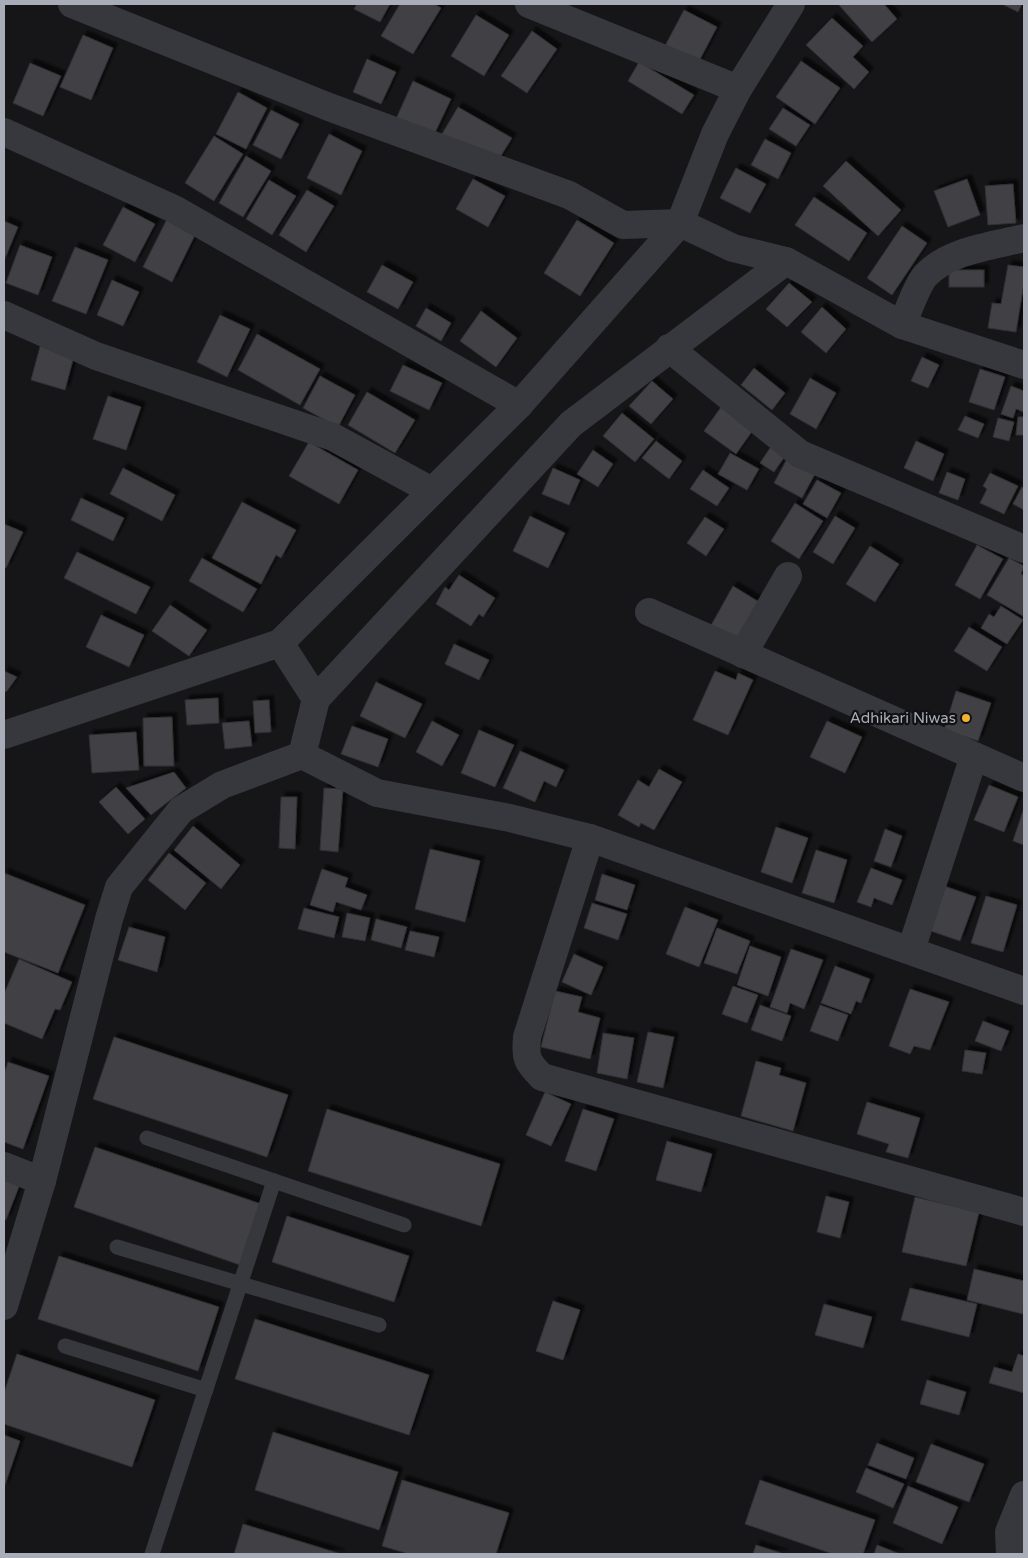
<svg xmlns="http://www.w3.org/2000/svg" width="1028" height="1558" viewBox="0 0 1028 1558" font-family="'Varela Round',sans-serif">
  <defs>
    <filter id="shadow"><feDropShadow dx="4.5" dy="-4.5" stdDeviation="1" flood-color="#0009"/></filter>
  </defs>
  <rect width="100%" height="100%" fill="#161618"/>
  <g fill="#404145" stroke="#303034" filter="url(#shadow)">
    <path d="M357,4H390L380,22L354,9Z"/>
    <path d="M400,4H434L441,8L413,54L381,36Z"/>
    <path d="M838,4H884L897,19L872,42Z"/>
    <path d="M1002,4H1022L1018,12Z"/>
    <path d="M684,10L717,27L698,63L665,46Z"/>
    <path d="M476,15L509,35L484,76L451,56Z"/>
    <path d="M832,18L863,46L853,57L869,72L854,89L806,45Z"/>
    <path d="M532,31L557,49L527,93L501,76Z"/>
    <path d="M83,35L113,48L91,100L60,87Z"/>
    <path d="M367,59L396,72L381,104L353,92Z"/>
    <path d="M801,61L840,88L815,124L776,97Z"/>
    <path d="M639,62L694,95L682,114L628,81Z"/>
    <path d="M30,63L61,76L43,116L13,103Z"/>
    <path d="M413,81L451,99L433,137L396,119Z"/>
    <path d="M238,92L267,108L246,149L216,134Z"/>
    <path d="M458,107L512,138L496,164L442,134Z"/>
    <path d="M783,108L810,125L796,146L769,129Z"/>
    <path d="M271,110L299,124L281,159L253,145Z"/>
    <path d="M329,134L362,151L341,195L307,178Z"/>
    <path d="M214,136L243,154L214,201L185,183Z"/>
    <path d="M765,139L791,153L778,179L751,165Z"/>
    <path d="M246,156L271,171L243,217L219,203Z"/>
    <path d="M846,161L901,210L878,236L823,186Z"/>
    <path d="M736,168L766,184L750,213L720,198Z"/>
    <path d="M473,179L505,196L488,227L456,209Z"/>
    <path d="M967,179L980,215L948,227L934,191Z"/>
    <path d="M269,180L296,196L272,235L246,219Z"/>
    <path d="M1013,184L1016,223L988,225L985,186Z"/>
    <path d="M307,190L334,206L306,252L279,235Z"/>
    <path d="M814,197L867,233L849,261L795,225Z"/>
    <path d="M123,207L155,224L135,262L103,245Z"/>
    <path d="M167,219L196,233L172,282L143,267Z"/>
    <path d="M577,220L614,243L580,296L544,273Z"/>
    <path d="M4,221L18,227L4,261Z"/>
    <path d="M902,226L927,243L892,295L867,278Z"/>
    <path d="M20,245L52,257L38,295L6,283Z"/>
    <path d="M75,247L108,260L86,314L52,301Z"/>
    <path d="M382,265L413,282L398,309L367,292Z"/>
    <path d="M1008,265L1024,267V282L1016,332L988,328L992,303L1001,304Z"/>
    <rect x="949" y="270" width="35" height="17"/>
    <path d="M112,280L139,292L123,326L97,315Z"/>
    <path d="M789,283L812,302L787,327L766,309Z"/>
    <path d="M822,307L846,329L826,353L801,332Z"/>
    <path d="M426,308L451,323L441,341L416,326Z"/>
    <path d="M481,311L517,338L496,367L460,341Z"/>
    <path d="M220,315L250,329L227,377L197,362Z"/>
    <path d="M257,334L320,369L300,405L238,370Z"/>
    <path d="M41,343L75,352L65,390L31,380Z"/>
    <path d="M922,357L939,365L928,388L911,381Z"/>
    <path d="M403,365L442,383L429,410L390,391Z"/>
    <path d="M754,368L785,393L772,410L741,385Z"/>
    <path d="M980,369L1005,377L994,410L969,402Z"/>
    <path d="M320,376L355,395L338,427L303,408Z"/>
    <path d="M810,378L836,393L816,429L790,414Z"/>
    <path d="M652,381L673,399L651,424L629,406Z"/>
    <path d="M1011,386L1024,391V412L1016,409L1013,418L1001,414Z"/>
    <path d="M367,392L415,420L395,453L348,425Z"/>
    <path d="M108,396L141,407L126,450L93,439Z"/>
    <path d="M724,403L756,426L736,454L704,431Z"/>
    <path d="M622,413L654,439L635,462L603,436Z"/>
    <path d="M965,416L984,424L978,438L958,430Z"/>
    <path d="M1018,417H1024V435H1016Z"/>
    <path d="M998,418L1014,422L1009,441L993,437Z"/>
    <path d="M656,441L682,461L669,479L642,458Z"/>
    <path d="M916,441L944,454L933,481L904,468Z"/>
    <path d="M309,442L358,470L339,504L289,476Z"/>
    <path d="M774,442L788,452L774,472L760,463Z"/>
    <path d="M593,450L613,464L598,487L577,474Z"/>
    <path d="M730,453L759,469L747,490L718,474Z"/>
    <path d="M787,459L815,474L802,498L774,483Z"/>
    <path d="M123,468L175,495L162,521L110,494Z"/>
    <path d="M553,468L580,480L569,505L542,494Z"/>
    <path d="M703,470L729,488L717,506L690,489Z"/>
    <path d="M947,472L965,479L958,500L939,493Z"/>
    <path d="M990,473L1018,486L1004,514L980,503L987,489L983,486Z"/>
    <path d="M817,480L841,493L827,518L803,504Z"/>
    <path d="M1022,487L1024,489V510L1013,504Z"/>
    <path d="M81,498L124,518L113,541L71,520Z"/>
    <path d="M242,502L296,530L281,558L276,555L261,584L212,558Z"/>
    <path d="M795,503L823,521L799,559L771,541Z"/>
    <path d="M530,516L565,533L548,568L513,551Z"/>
    <path d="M835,516L855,528L833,564L813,552Z"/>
    <path d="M705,517L724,529L706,556L687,543Z"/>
    <path d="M4,524L23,532L6,568L4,567Z"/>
    <path d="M977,545L1003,559L980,599L955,585Z"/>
    <path d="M870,546L899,564L875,602L846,584Z"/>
    <path d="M77,552L150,587L136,614L64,578Z"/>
    <path d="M202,558L257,589L243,612L189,581Z"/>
    <path d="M1009,558L1024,566L1021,574L1024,576L1023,616L987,595Z"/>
    <path d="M459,575L495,598L483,617L479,614L471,626L436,604L445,587L449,590Z"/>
    <path d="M733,586L764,605L740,647L709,629Z"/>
    <path d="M170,605L207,630L189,656L152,631Z"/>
    <path d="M1001,606L1023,620L1007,644L981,628L989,614L994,617Z"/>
    <path d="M101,615L144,635L129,667L86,647Z"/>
    <path d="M969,627L1002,647L987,671L954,651Z"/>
    <path d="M454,644L489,660L479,680L445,664Z"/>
    <path d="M4,671L17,677L7,691L4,692Z"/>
    <path d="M715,671L736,680L738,673L753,680L728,735L693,720Z"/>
    <path d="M376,682L422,704L405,738L360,716Z"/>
    <path d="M956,691L991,703L978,741L944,730Z"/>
    <path d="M218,698L219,723L187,725L185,700Z"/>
    <path d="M269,700L271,732L255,733L253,701Z"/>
    <path d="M172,717L174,766H144L143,718Z"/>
    <path d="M249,721L252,746L225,749L222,723Z"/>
    <path d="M432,721L459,735L442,766L416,752Z"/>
    <path d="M827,721L862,737L845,773L810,757Z"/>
    <path d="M352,726L388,739L378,767L341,754Z"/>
    <path d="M479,730L514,745L495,787L461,773Z"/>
    <path d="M136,732L139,770L92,773L89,735Z"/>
    <path d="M520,751L564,770L556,787L544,781L535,802L503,788Z"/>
    <path d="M659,769L682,782L654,830L641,823L639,827L618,815L638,780L649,787Z"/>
    <path d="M174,772L186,788L151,815L126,788Z"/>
    <path d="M989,785L1018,797L1004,832L974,820Z"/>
    <path d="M116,787L145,819L128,834L99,802Z"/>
    <path d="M324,788L343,789L338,852L320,850Z"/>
    <path d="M281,797H297L295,849L279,848Z"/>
    <path d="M1024,808V845L1013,841Z"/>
    <path d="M193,826L240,865L221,889L174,850Z"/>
    <path d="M776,827L808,838L792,883L761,872Z"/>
    <path d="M885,829L902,836L891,867L874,861Z"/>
    <path d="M430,849L480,861L465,922L415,909Z"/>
    <path d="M816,850L847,860L834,903L802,893Z"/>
    <path d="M169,853L206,883L185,910L148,880Z"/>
    <path d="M871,868L902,880L892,905L874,898L871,907L857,902Z"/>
    <path d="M322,869L348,878L345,887L367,895L361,910L336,902L333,912L310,905Z"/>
    <path d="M4,873L85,905L58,973L4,952Z"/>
    <path d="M602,874L635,885L627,910L595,900Z"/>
    <path d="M944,886L976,897L960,941L928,930Z"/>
    <path d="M986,896L1017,905L1003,952L971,943Z"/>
    <path d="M592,903L627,914L618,940L584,928Z"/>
    <path d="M685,907L718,920L699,967L666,954Z"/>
    <path d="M304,908L339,917L334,938L298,929Z"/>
    <path d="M347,913L370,918L365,941L342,937Z"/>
    <path d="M376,919L407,927L401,948L371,940Z"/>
    <path d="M129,927L165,937L157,972L118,960Z"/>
    <path d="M717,928L750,941L737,974L704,963Z"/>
    <path d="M410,931L439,937L434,957L405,950Z"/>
    <path d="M750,946L781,957L768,996L737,985Z"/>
    <path d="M791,949L823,960L804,1009L790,1003L787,1013L770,1007Z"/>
    <path d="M574,954L603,967L591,995L562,982Z"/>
    <path d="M19,959L72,982L60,1010L55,1009L42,1039L4,1023V994Z"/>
    <path d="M835,966L870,979L861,1003L856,1001L851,1014L821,1003Z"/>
    <path d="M733,986L758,995L747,1023L722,1014Z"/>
    <path d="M910,989L949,1002L930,1050L914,1046L910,1054L889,1046Z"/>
    <path d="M555,991L582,997L578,1012L600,1018L590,1059L541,1047Z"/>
    <path d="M760,1005L791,1016L782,1041L751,1030Z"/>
    <path d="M820,1005L848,1015L838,1041L810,1031Z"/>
    <path d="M983,1021L1009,1031L1001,1051L975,1041Z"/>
    <path d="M648,1032L674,1037L663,1088L637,1082Z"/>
    <path d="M603,1033L634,1038L627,1079L597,1073Z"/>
    <path d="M114,1037L288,1095L267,1157L93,1099Z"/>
    <path d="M965,1050L986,1053L982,1074L962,1071Z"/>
    <path d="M756,1061L781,1068L779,1075L806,1083L793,1131L741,1116Z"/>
    <path d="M8,1062L49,1076L23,1149L4,1142V1074Z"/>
    <path d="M545,1092L571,1104L551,1146L526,1135Z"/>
    <path d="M867,1102L920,1118L908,1158L886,1152L889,1144L857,1134Z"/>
    <path d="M327,1109L500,1164L481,1226L308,1171Z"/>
    <path d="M583,1109L614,1119L596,1171L565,1161Z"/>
    <path d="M667,1141L712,1154L701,1192L656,1180Z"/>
    <path d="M95,1147L261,1204L240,1265L74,1207Z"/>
    <path d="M4,1178L20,1184L6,1220L4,1219Z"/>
    <path d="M826,1196L849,1202L840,1238L817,1232Z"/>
    <path d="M915,1197L979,1212L966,1266L902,1252Z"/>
    <path d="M287,1216L409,1256L394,1302L272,1262Z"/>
    <path d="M59,1256L219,1307L198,1371L38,1319Z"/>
    <path d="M974,1269L1024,1281L1023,1314L967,1300Z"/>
    <path d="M910,1288L977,1304L969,1337L901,1320Z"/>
    <path d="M553,1301L580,1310L563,1360L536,1351Z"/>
    <path d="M824,1304L872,1317L863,1348L815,1335Z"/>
    <path d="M255,1319L429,1375L409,1435L235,1379Z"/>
    <path d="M17,1354L155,1400L132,1467L4,1424V1393Z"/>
    <path d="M1018,1354L1024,1356V1393L989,1383L994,1367L1012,1372Z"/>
    <path d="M927,1380L966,1392L959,1415L920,1404Z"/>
    <path d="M273,1432L398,1472L379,1530L255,1490Z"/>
    <path d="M4,1435L20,1441L4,1488Z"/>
    <path d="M877,1443L914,1458L906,1479L868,1465Z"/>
    <path d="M931,1444L984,1464L969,1502L916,1482Z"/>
    <path d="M866,1468L904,1484L893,1508L856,1492Z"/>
    <path d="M402,1480L509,1513L496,1554H409L382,1546Z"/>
    <path d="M760,1480L875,1520L863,1554H833L745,1524Z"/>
    <path d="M908,1486L958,1507L942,1544L893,1523Z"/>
    <path d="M243,1524L341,1554H234Z"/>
    <path d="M756,1545L784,1554H753Z"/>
    <path d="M877,1545L900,1554H874Z"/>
  </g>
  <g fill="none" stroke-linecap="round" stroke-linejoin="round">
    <g stroke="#37383d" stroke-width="15">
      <path d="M147,1138L404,1225"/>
      <path d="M117,1247L379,1325"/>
      <path d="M65,1346L206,1390"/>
      <path d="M152,1554L274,1181"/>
    </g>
    <g stroke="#37383d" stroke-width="28">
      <path d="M72,4L329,107L569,195L623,225L680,223L733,248L786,261L902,325L1024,365"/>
      <path d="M529,4L738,89"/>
      <path d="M4,132L174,209L519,405"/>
      <path d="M4,315L96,356L333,437L432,491"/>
      <path d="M902,325C908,312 916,287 925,276C949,250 992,246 1024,238"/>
      <path d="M669,348L800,454L1024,549"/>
      <path d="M649,612L1024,778"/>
      <path d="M743,654L788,576"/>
      <path d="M316,699L571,424L786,261"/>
      <path d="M4,735L280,643L519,405L680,223L715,134L738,89L791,4"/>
      <path d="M302,755L377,793L510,818L590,838L1024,991"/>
      <path d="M590,838L527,1037C525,1059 527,1062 542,1077L1024,1212"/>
      <path d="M911,950L974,756"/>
      <path d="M4,1166L42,1181"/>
      <path d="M4,1306L42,1181L109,919L119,887L181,810L222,785L302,755L316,699L280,643"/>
      <path d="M1010,1554L1009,1532L1024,1495"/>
    </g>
  </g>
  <circle fill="#f2b134" stroke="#111113" stroke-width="2" cx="966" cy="718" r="5"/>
  <g text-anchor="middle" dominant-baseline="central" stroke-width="4.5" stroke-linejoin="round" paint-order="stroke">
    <g font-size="15" fill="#a8adb8" stroke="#111113" text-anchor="end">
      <text x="956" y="718">Adhikari Niwas</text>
    </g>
  </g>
  <rect width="1028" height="1558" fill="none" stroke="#a8adb8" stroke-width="10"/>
</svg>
